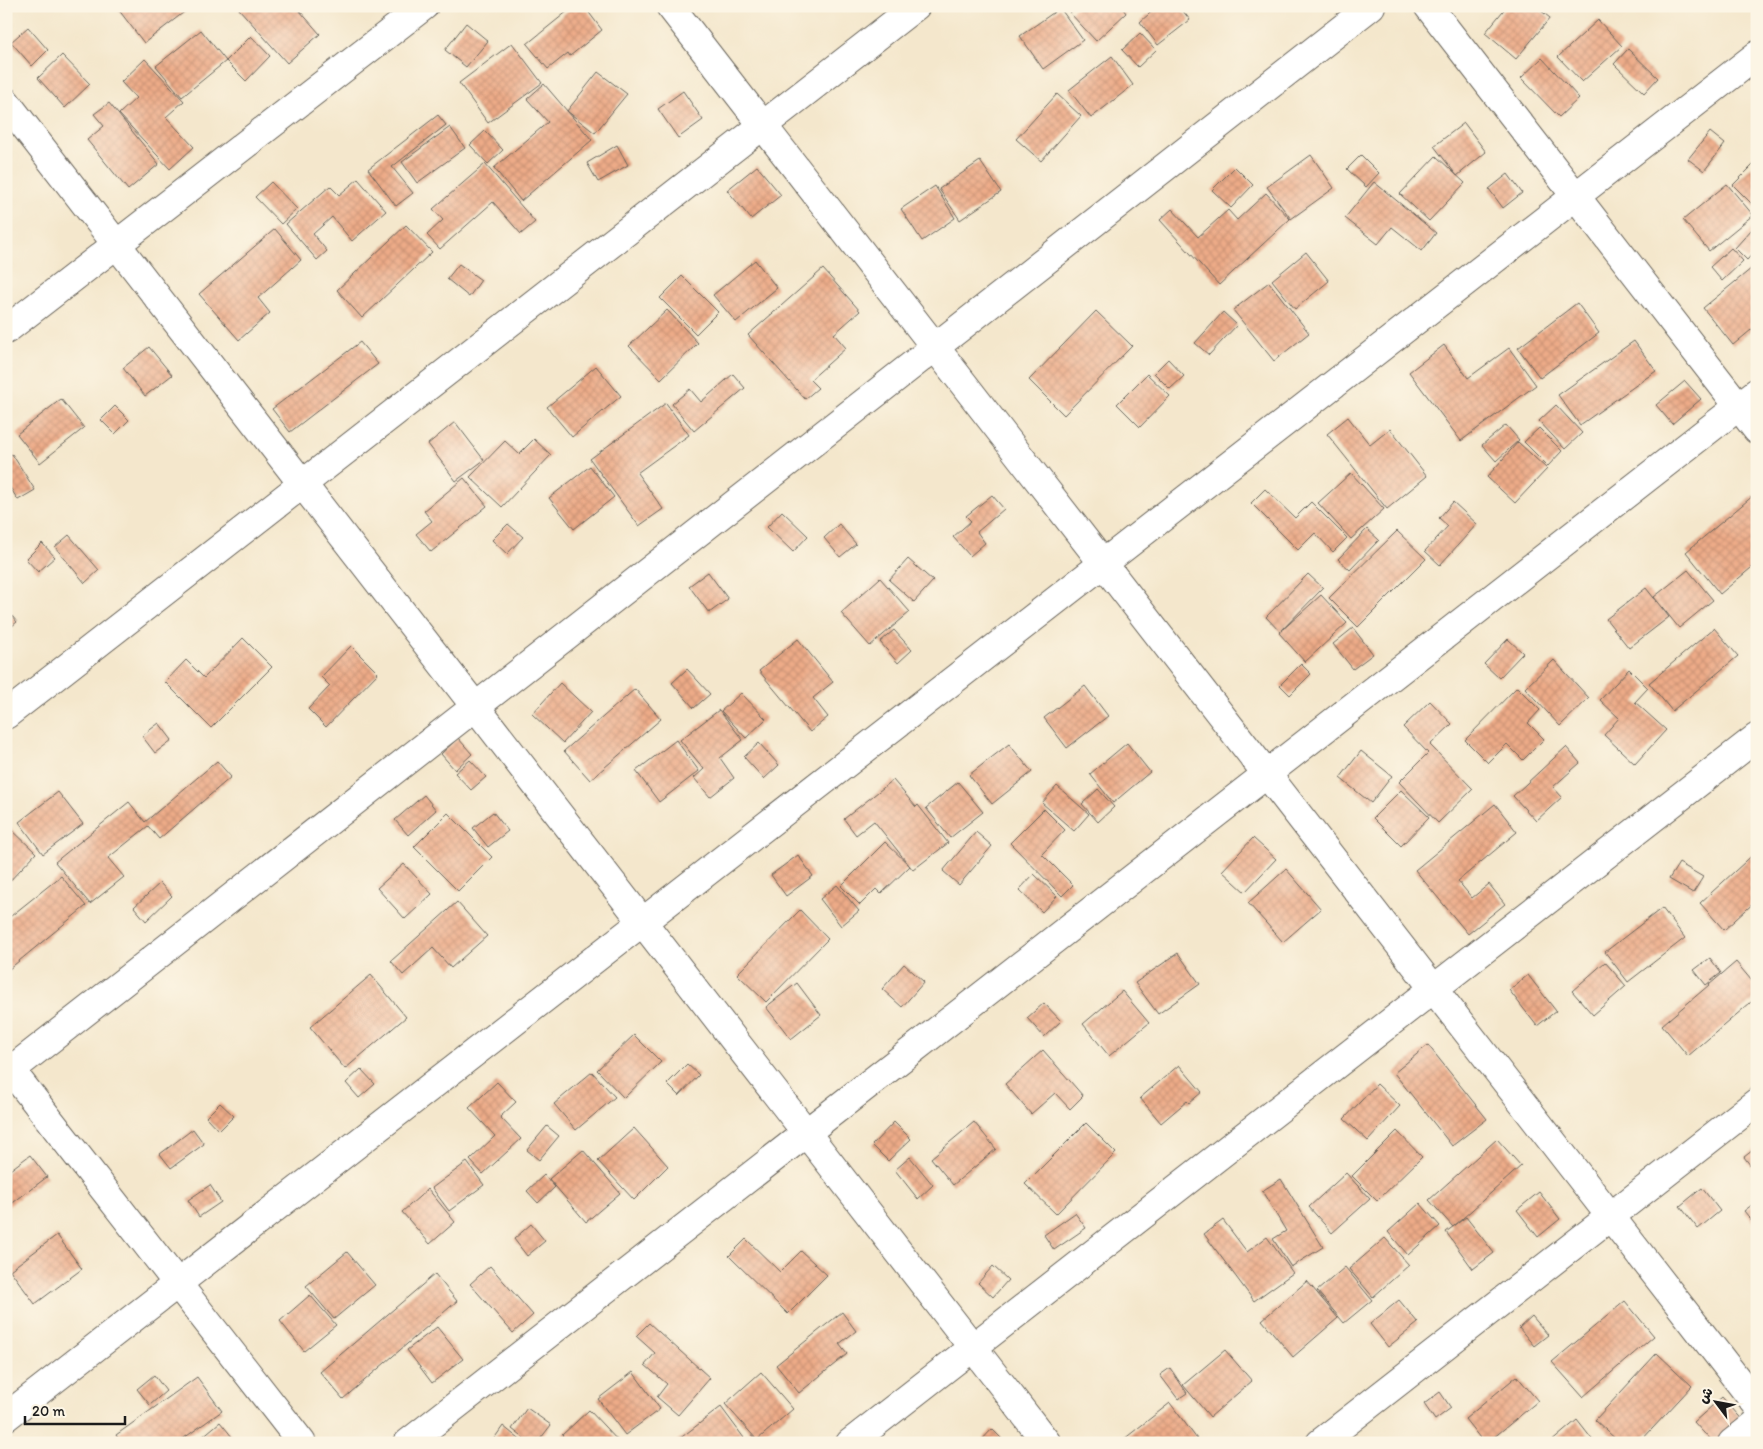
<svg xmlns="http://www.w3.org/2000/svg" width="1763" height="1449" viewBox="0 0 1763 1449" font-family="Itim,'Playpen Sans Arabic',sans-serif">
  <defs>
    <pattern id="building-cross-hatch" width="8" height="8" patternUnits="userSpaceOnUse" patternTransform="scale(1.25)"><rect width="8" height="8" fill="#edab88"/><path d="M0 0l8 8M0 8l8-8" fill="none" stroke="#cb9375"/></pattern>
  </defs>
  <rect width="100%" height="100%" fill="#fcf5e5"/>
  <filter id="ink" filterUnits="userSpaceOnUse"><feTurbulence type="fractalNoise" baseFrequency=".02" numOctaves="2"/><feDisplacementMap in="SourceGraphic" scale="10" xChannelSelector="R" yChannelSelector="G"/><feConvolveMatrix kernelMatrix="1 2 1 2 8 2 1 2 1" color-interpolation-filters="sRGB"/></filter>
  <filter id="wash" filterUnits="userSpaceOnUse"><feTurbulence type="fractalNoise" baseFrequency=".0096" numOctaves="4" result="noise"/><feDisplacementMap in="SourceGraphic" scale="20" xChannelSelector="R" yChannelSelector="G"/><feGaussianBlur stdDeviation="1.12" result="paint"/><feColorMatrix in="noise" values="0 0 0 0 0 0 0 0 0 0 0 0 0 0 0 0 0 1.4 0 .05"/><feComposite in="paint" operator="in"/></filter>
  <g filter="url(#wash)">
    <rect width="100%" height="100%" fill="#f4e7cc"/>
    <g id="blocks">
      <g fill="url(#building-cross-hatch)">
        <path d="M121,6H192L144,43L118,9Z"/>
        <path d="M242,6H303L299,10L320,34L287,63L239,9Z"/>
        <path d="M574,6H584L602,30L570,56L568,53L548,69L527,44Z"/>
        <path d="M1078,6H1121L1126,13L1096,41L1070,13Z"/>
        <path d="M1158,6H1179L1190,20L1158,45L1140,22Z"/>
        <path d="M1507,6H1535L1550,18L1516,59L1485,33Z"/>
        <path d="M1060,8L1083,40L1043,69L1020,36Z"/>
        <path d="M1598,20L1622,46L1582,82L1558,57Z"/>
        <path d="M466,23L488,41L466,67L445,50Z"/>
        <path d="M28,27L48,50L32,66L11,42Z"/>
        <path d="M201,30L226,61L182,97L156,66Z"/>
        <path d="M1140,33L1156,50L1138,67L1122,50Z"/>
        <path d="M251,36L270,56L246,81L226,61Z"/>
        <path d="M512,43L542,83L488,123L459,83Z"/>
        <path d="M1628,49L1658,78L1644,93L1614,64Z"/>
        <path d="M62,55L90,84L65,108L38,78Z"/>
        <path d="M1112,56L1133,85L1091,118L1069,90Z"/>
        <path d="M1542,58L1579,98L1559,117L1521,78Z"/>
        <path d="M145,59L184,101L166,117L194,147L170,169L119,114L136,98L121,82Z"/>
        <path d="M598,72L627,94L595,133L567,111Z"/>
        <path d="M544,84L592,140L521,201L494,168L548,122L527,99Z"/>
        <path d="M683,91L703,120L678,138L658,109Z"/>
        <path d="M1057,94L1081,116L1041,161L1016,139Z"/>
        <path d="M109,103L159,164L128,190L87,140L104,126L94,114Z"/>
        <path d="M438,115L446,125L392,167L413,193L396,206L368,169Z"/>
        <path d="M1464,123L1486,152L1457,176L1434,146Z"/>
        <path d="M450,127L465,148L417,183L402,162Z"/>
        <path d="M485,131L503,150L488,164L470,145Z"/>
        <path d="M1710,132L1725,144L1704,171L1688,159Z"/>
        <path d="M617,145L628,165L598,182L587,163Z"/>
        <path d="M1311,155L1334,188L1291,219L1267,187Z"/>
        <path d="M1361,155L1379,173L1366,187L1347,169Z"/>
        <path d="M1436,156L1465,183L1429,221L1400,194Z"/>
        <path d="M980,161L1001,192L960,220L939,189Z"/>
        <path d="M1757,161V209L1733,185Z"/>
        <path d="M485,164L535,222L521,234L493,202L440,249L427,235L443,220L433,209Z"/>
        <path d="M757,166L781,195L751,219L727,190Z"/>
        <path d="M1235,167L1253,185L1231,208L1212,190Z"/>
        <path d="M1508,174L1522,193L1503,208L1489,189Z"/>
        <path d="M358,179L386,211L352,241L332,217L313,234L327,251L317,260L286,224L330,186L339,195Z"/>
        <path d="M271,182L297,209L281,224L255,197Z"/>
        <path d="M1374,182L1436,233L1422,251L1392,227L1378,244L1345,218Z"/>
        <path d="M1727,184L1753,215L1709,251L1683,220Z"/>
        <path d="M935,186L955,218L922,241L901,209Z"/>
        <path d="M1266,193L1290,219L1219,285L1160,220L1172,209L1198,237L1228,210L1237,220Z"/>
        <path d="M406,225L432,252L362,318L337,290Z"/>
        <path d="M275,229L301,260L258,298L270,313L239,340L199,294Z"/>
        <path d="M1752,229L1757,234V249L1747,260L1735,248Z"/>
        <path d="M1731,248L1743,261L1722,281L1710,267Z"/>
        <path d="M1306,252L1329,281L1295,309L1272,280Z"/>
        <path d="M755,260L777,288L736,322L713,295Z"/>
        <path d="M459,264L481,280L469,297L447,279Z"/>
        <path d="M1757,264V325L1733,345L1703,308Z"/>
        <path d="M823,269L860,311L834,334L846,348L810,380L818,388L805,399L748,335Z"/>
        <path d="M682,276L718,312L696,334L660,298Z"/>
        <path d="M1269,282L1309,333L1274,361L1233,310Z"/>
        <path d="M1577,303L1599,333L1540,378L1518,348Z"/>
        <path d="M667,310L698,343L661,379L629,346Z"/>
        <path d="M1096,311L1132,346L1064,415L1029,380Z"/>
        <path d="M1223,312L1237,325L1209,355L1195,343Z"/>
        <path d="M1634,341L1656,371L1580,425L1558,395Z"/>
        <path d="M360,342L378,364L290,432L272,409Z"/>
        <path d="M1444,345L1468,378L1509,348L1536,385L1461,441L1409,372Z"/>
        <path d="M149,347L172,375L145,396L123,368Z"/>
        <path d="M1168,359L1184,376L1170,389L1154,373Z"/>
        <path d="M596,366L621,396L572,437L547,407Z"/>
        <path d="M733,374L745,388L694,431L672,404L690,389L701,402Z"/>
        <path d="M1147,374L1170,396L1140,427L1117,404Z"/>
        <path d="M1685,381L1701,399L1672,424L1656,405Z"/>
        <path d="M61,399L84,428L40,463L17,434Z"/>
        <path d="M666,403L689,435L637,473L663,509L639,526L590,459Z"/>
        <path d="M1556,405L1582,433L1565,449L1539,421Z"/>
        <path d="M115,406L129,420L115,434L101,420Z"/>
        <path d="M1348,417L1370,445L1390,429L1427,476L1387,509L1327,434Z"/>
        <path d="M455,422L484,460L456,481L428,444Z"/>
        <path d="M1506,425L1519,440L1496,461L1482,445Z"/>
        <path d="M1539,428L1562,451L1548,466L1524,442Z"/>
        <path d="M534,439L551,455L502,507L470,477L505,441L519,454Z"/>
        <path d="M1518,442L1547,469L1515,503L1487,477Z"/>
        <path d="M12,454L35,490L18,500L6,481V458Z"/>
        <path d="M590,466L614,497L574,529L549,498Z"/>
        <path d="M1351,473L1384,509L1351,539L1318,503Z"/>
        <path d="M464,478L487,506L431,552L416,534L432,521L424,511Z"/>
        <path d="M1265,489L1295,518L1311,502L1347,538L1333,552L1315,533L1298,550L1251,503Z"/>
        <path d="M992,495L1004,509L977,532L985,543L970,556L953,537L971,521L966,516Z"/>
        <path d="M1754,495L1757,499V563L1720,594L1686,552Z"/>
        <path d="M1453,502L1477,524L1440,565L1425,551L1448,526L1439,518Z"/>
        <path d="M782,511L808,536L793,552L767,527Z"/>
        <path d="M508,524L523,537L507,554L492,540Z"/>
        <path d="M839,524L856,544L840,557L824,538Z"/>
        <path d="M1367,529L1379,540L1350,570L1338,559Z"/>
        <path d="M1397,531L1426,559L1358,627L1329,598Z"/>
        <path d="M69,535L99,570L85,583L55,547Z"/>
        <path d="M42,543L55,557L38,572L26,559Z"/>
        <path d="M908,559L933,581L914,602L889,580Z"/>
        <path d="M1688,570L1713,600L1679,628L1654,597Z"/>
        <path d="M708,572L728,599L709,613L689,586Z"/>
        <path d="M1308,574L1323,588L1280,632L1266,617Z"/>
        <path d="M880,578L910,612L870,646L841,613Z"/>
        <path d="M1646,588L1669,617L1629,648L1606,619Z"/>
        <path d="M1321,595L1347,623L1305,662L1279,633Z"/>
        <path d="M6,609L17,622L6,631Z"/>
        <path d="M1353,628L1373,654L1353,669L1333,644Z"/>
        <path d="M1714,628L1738,656L1672,711L1649,683Z"/>
        <path d="M894,630L912,650L898,663L880,642Z"/>
        <path d="M243,638L272,667L211,728L165,682L186,660L204,678Z"/>
        <path d="M798,639L833,682L813,698L828,717L810,732L759,671Z"/>
        <path d="M1508,639L1523,653L1499,678L1484,664Z"/>
        <path d="M351,646L378,673L326,727L308,709L330,686L321,677Z"/>
        <path d="M1554,660L1589,698L1560,726L1525,688Z"/>
        <path d="M1301,664L1311,674L1290,695L1280,685Z"/>
        <path d="M687,669L710,694L694,708L672,683Z"/>
        <path d="M1629,669L1648,688L1635,702L1666,730L1635,764L1604,735L1619,718L1600,700Z"/>
        <path d="M560,683L591,712L563,743L532,714Z"/>
        <path d="M1085,686L1108,716L1067,748L1044,718Z"/>
        <path d="M1517,687L1540,710L1528,723L1544,739L1523,760L1507,744L1488,763L1465,740Z"/>
        <path d="M635,689L661,719L590,780L564,751Z"/>
        <path d="M741,693L766,719L746,738L721,711Z"/>
        <path d="M1430,701L1452,724L1430,745L1473,789L1438,823L1399,782L1428,753L1403,727Z"/>
        <path d="M719,710L743,740L720,758L734,778L710,797L694,778L704,769L680,740Z"/>
        <path d="M159,723L172,740L155,753L142,736Z"/>
        <path d="M458,738L472,754L455,770L441,754Z"/>
        <path d="M676,740L699,771L659,802L636,771Z"/>
        <path d="M759,743L779,765L764,779L744,757Z"/>
        <path d="M1127,743L1150,772L1113,803L1090,774Z"/>
        <path d="M1009,744L1032,772L992,804L969,775Z"/>
        <path d="M1566,747L1580,763L1553,787L1562,797L1536,821L1513,796Z"/>
        <path d="M1361,751L1392,776L1371,803L1340,778Z"/>
        <path d="M470,760L486,777L471,790L455,773Z"/>
        <path d="M217,761L231,777L159,839L148,826L108,858L124,877L90,904L55,862L129,802L145,822Z"/>
        <path d="M893,780L916,807L918,805L948,843L913,870L874,821L856,835L844,819Z"/>
        <path d="M958,782L983,812L950,838L926,808Z"/>
        <path d="M1057,786L1089,814L1074,831L1042,803Z"/>
        <path d="M1098,789L1114,807L1098,822L1082,804Z"/>
        <path d="M1401,790L1429,817L1401,846L1373,818Z"/>
        <path d="M58,792L83,824L43,854L19,822Z"/>
        <path d="M424,795L436,810L408,835L395,820Z"/>
        <path d="M1495,804L1517,832L1458,881L1472,898L1489,884L1505,904L1468,934L1415,870Z"/>
        <path d="M1044,809L1065,830L1042,854L1073,885L1062,896L1010,843Z"/>
        <path d="M493,812L508,831L488,847L473,828Z"/>
        <path d="M448,813L492,857L458,891L414,847Z"/>
        <path d="M6,824L36,853L6,885Z"/>
        <path d="M976,832L992,846L959,885L943,871Z"/>
        <path d="M1253,838L1276,859L1245,892L1222,871Z"/>
        <path d="M885,842L910,866L881,894L876,889L860,905L841,886Z"/>
        <path d="M1757,851V886L1755,888L1757,890V900L1724,930L1700,903Z"/>
        <path d="M798,855L813,876L786,896L771,875Z"/>
        <path d="M1679,863L1703,877L1693,893L1669,879Z"/>
        <path d="M404,864L432,894L405,919L377,888Z"/>
        <path d="M1286,869L1321,909L1283,942L1248,903Z"/>
        <path d="M1034,874L1057,896L1042,912L1019,890Z"/>
        <path d="M61,876L86,906L8,970L6,968V920Z"/>
        <path d="M160,883L172,896L146,921L134,907Z"/>
        <path d="M837,885L859,911L841,926L820,899Z"/>
        <path d="M457,902L487,936L451,968L433,948L403,975L391,961Z"/>
        <path d="M1662,908L1685,938L1628,982L1605,952Z"/>
        <path d="M800,910L828,939L766,1002L737,974Z"/>
        <path d="M1178,953L1200,984L1158,1014L1135,983Z"/>
        <path d="M1710,958L1721,973L1706,985L1694,970Z"/>
        <path d="M1605,962L1626,986L1593,1015L1572,991Z"/>
        <path d="M1736,962L1757,987V997L1688,1056L1662,1025Z"/>
        <path d="M904,964L924,982L902,1007L882,989Z"/>
        <path d="M371,975L406,1017L345,1069L310,1027Z"/>
        <path d="M1528,975L1556,1011L1537,1026L1509,990Z"/>
        <path d="M797,983L821,1015L791,1039L766,1007Z"/>
        <path d="M1122,991L1149,1023L1109,1056L1083,1024Z"/>
        <path d="M1044,1003L1061,1021L1044,1037L1027,1018Z"/>
        <path d="M634,1035L661,1062L624,1098L597,1070Z"/>
        <path d="M1428,1045L1487,1119L1452,1146L1394,1073Z"/>
        <path d="M1043,1050L1083,1096L1070,1109L1055,1093L1031,1114L1005,1084Z"/>
        <path d="M687,1064L699,1075L679,1096L667,1084Z"/>
        <path d="M1179,1065L1202,1092L1189,1103L1187,1101L1161,1123L1140,1098Z"/>
        <path d="M361,1069L375,1084L359,1098L346,1083Z"/>
        <path d="M592,1072L615,1097L576,1130L554,1104Z"/>
        <path d="M497,1082L516,1102L500,1117L521,1139L483,1174L470,1160L495,1136L469,1108Z"/>
        <path d="M1377,1084L1400,1106L1368,1141L1344,1119Z"/>
        <path d="M220,1103L234,1116L219,1131L206,1117Z"/>
        <path d="M894,1122L911,1139L888,1161L872,1145Z"/>
        <path d="M974,1122L996,1149L953,1185L931,1158Z"/>
        <path d="M1086,1123L1116,1153L1056,1214L1025,1184Z"/>
        <path d="M547,1126L559,1136L539,1160L527,1150Z"/>
        <path d="M634,1128L668,1166L634,1200L598,1161Z"/>
        <path d="M193,1129L204,1144L171,1168L160,1154Z"/>
        <path d="M1397,1131L1422,1157L1377,1201L1352,1176Z"/>
        <path d="M1497,1139L1521,1166L1453,1227L1429,1200Z"/>
        <path d="M1757,1147V1174L1744,1157Z"/>
        <path d="M583,1150L620,1193L586,1222L549,1179Z"/>
        <path d="M30,1155L47,1177L6,1208V1173Z"/>
        <path d="M910,1157L933,1185L918,1199L895,1170Z"/>
        <path d="M467,1162L484,1185L449,1211L432,1188Z"/>
        <path d="M1346,1173L1370,1199L1332,1233L1309,1207Z"/>
        <path d="M544,1175L555,1187L538,1203L527,1191Z"/>
        <path d="M1281,1179L1323,1247L1291,1267L1273,1239L1286,1231L1262,1191Z"/>
        <path d="M210,1185L221,1202L199,1217L188,1200Z"/>
        <path d="M1702,1188L1720,1211L1698,1229L1680,1206Z"/>
        <path d="M428,1189L455,1222L430,1244L402,1212Z"/>
        <path d="M1539,1192L1560,1219L1538,1237L1517,1210Z"/>
        <path d="M1757,1201V1227L1744,1211Z"/>
        <path d="M1420,1203L1440,1226L1408,1255L1388,1232Z"/>
        <path d="M1075,1213L1086,1228L1054,1250L1044,1235Z"/>
        <path d="M1466,1217L1494,1253L1473,1269L1446,1232Z"/>
        <path d="M1223,1220L1247,1252L1267,1237L1293,1273L1254,1301L1204,1234Z"/>
        <path d="M531,1224L545,1241L527,1256L514,1239Z"/>
        <path d="M57,1235L82,1269L35,1304L10,1270Z"/>
        <path d="M1385,1238L1409,1265L1373,1297L1349,1269Z"/>
        <path d="M746,1239L780,1272L801,1251L827,1275L788,1314L729,1256Z"/>
        <path d="M347,1252L375,1285L334,1319L306,1286Z"/>
        <path d="M490,1266L533,1315L513,1333L470,1284Z"/>
        <path d="M993,1266L1008,1280L993,1297L978,1283Z"/>
        <path d="M1345,1267L1372,1300L1344,1323L1317,1291Z"/>
        <path d="M435,1274L457,1301L343,1399L320,1372Z"/>
        <path d="M1307,1281L1338,1318L1293,1357L1262,1320Z"/>
        <path d="M310,1295L336,1325L304,1351L280,1321Z"/>
        <path d="M1399,1300L1418,1323L1388,1347L1370,1324Z"/>
        <path d="M1625,1301L1654,1336L1583,1397L1552,1362Z"/>
        <path d="M842,1312L856,1331L839,1344L847,1354L799,1393L776,1365Z"/>
        <path d="M1532,1316L1548,1335L1534,1346L1519,1328Z"/>
        <path d="M649,1323L710,1378L678,1415L657,1397L667,1384L645,1365L655,1353L636,1336Z"/>
        <path d="M437,1327L463,1359L432,1383L407,1350Z"/>
        <path d="M1225,1350L1252,1381L1210,1417L1183,1385Z"/>
        <path d="M1657,1353L1692,1386L1639,1443H1620L1595,1420Z"/>
        <path d="M1170,1368L1187,1393L1178,1399L1160,1375Z"/>
        <path d="M633,1372L660,1409L625,1435L598,1399Z"/>
        <path d="M761,1372L793,1409L757,1440L725,1404Z"/>
        <path d="M154,1375L166,1391L150,1405L137,1389Z"/>
        <path d="M1517,1376L1538,1401L1487,1443H1484L1465,1419Z"/>
        <path d="M197,1377L222,1411L177,1443H121L116,1435Z"/>
        <path d="M1440,1392L1451,1408L1435,1420L1424,1404Z"/>
        <path d="M1722,1397L1746,1424L1725,1443H1713L1694,1422Z"/>
        <path d="M1170,1403L1200,1443H1119Z"/>
        <path d="M721,1407L744,1438L738,1443H674Z"/>
        <path d="M527,1408L551,1425L537,1443H530L512,1429Z"/>
        <path d="M589,1410L620,1443H569L562,1435Z"/>
        <path d="M1577,1420L1595,1443H1550Z"/>
        <path d="M220,1422L237,1443H195Z"/>
        <path d="M503,1426L524,1443H491Z"/>
        <path d="M992,1429L1006,1443H979Z"/>
      </g>
    </g>
  </g>
  <g filter="url(#ink)">
    <use href="#blocks" fill-opacity="0" stroke="#68635a" stroke-width="1"/>
    <g fill="none" stroke-linecap="round" stroke-linejoin="round">
      <defs>
        <g id="minor">
          <path d="M670,6L1757,1405"/>
          <path d="M1428,6L1757,430"/>
          <path d="M6,102L1047,1443"/>
          <path d="M6,330L424,6"/>
          <path d="M6,1064L302,1443"/>
          <path d="M6,1074L1371,6"/>
          <path d="M6,1417L1757,55"/>
          <path d="M408,1443L1757,392"/>
          <path d="M850,1443L1757,737"/>
          <path d="M1320,1443L1757,1102"/>
          <path d="M1732,1443L1757,1423"/>
        </g>
        <path id="tertiary" d="M6,715L916,6"/>
      </defs>
      <use href="#minor" stroke="#68635a" stroke-width="30"/>
      <use href="#tertiary" stroke="#68635a" stroke-width="30"/>
      <use href="#minor" stroke="#fff" stroke-width="28"/>
      <use href="#tertiary" stroke="#fff" stroke-width="28"/>
    </g>
  </g>
  <rect width="1763" height="1449" fill="none" stroke="#fcf5e5" stroke-width="25"/>
  <g transform="translate(1716 1402) rotate(302)" stroke="#fcf5e5" stroke-width="4" paint-order="stroke">
  <path d="M0-4L9 19L0 12L-9 19Z" fill="#1c1c1c"/>
  <text y="-8" font-size="14" font-weight="bold" text-anchor="middle" fill="#1c1c1c">ش</text>
  </g>
  <path d="M25 1416v8h100v-8" fill="none" stroke="#1c1c1c" stroke-width="2.5"/>
  <text x="32" y="1416" font-size="15" fill="#1c1c1c" stroke="#fcf5e5" stroke-width="4" paint-order="stroke">20 m</text>
</svg>
